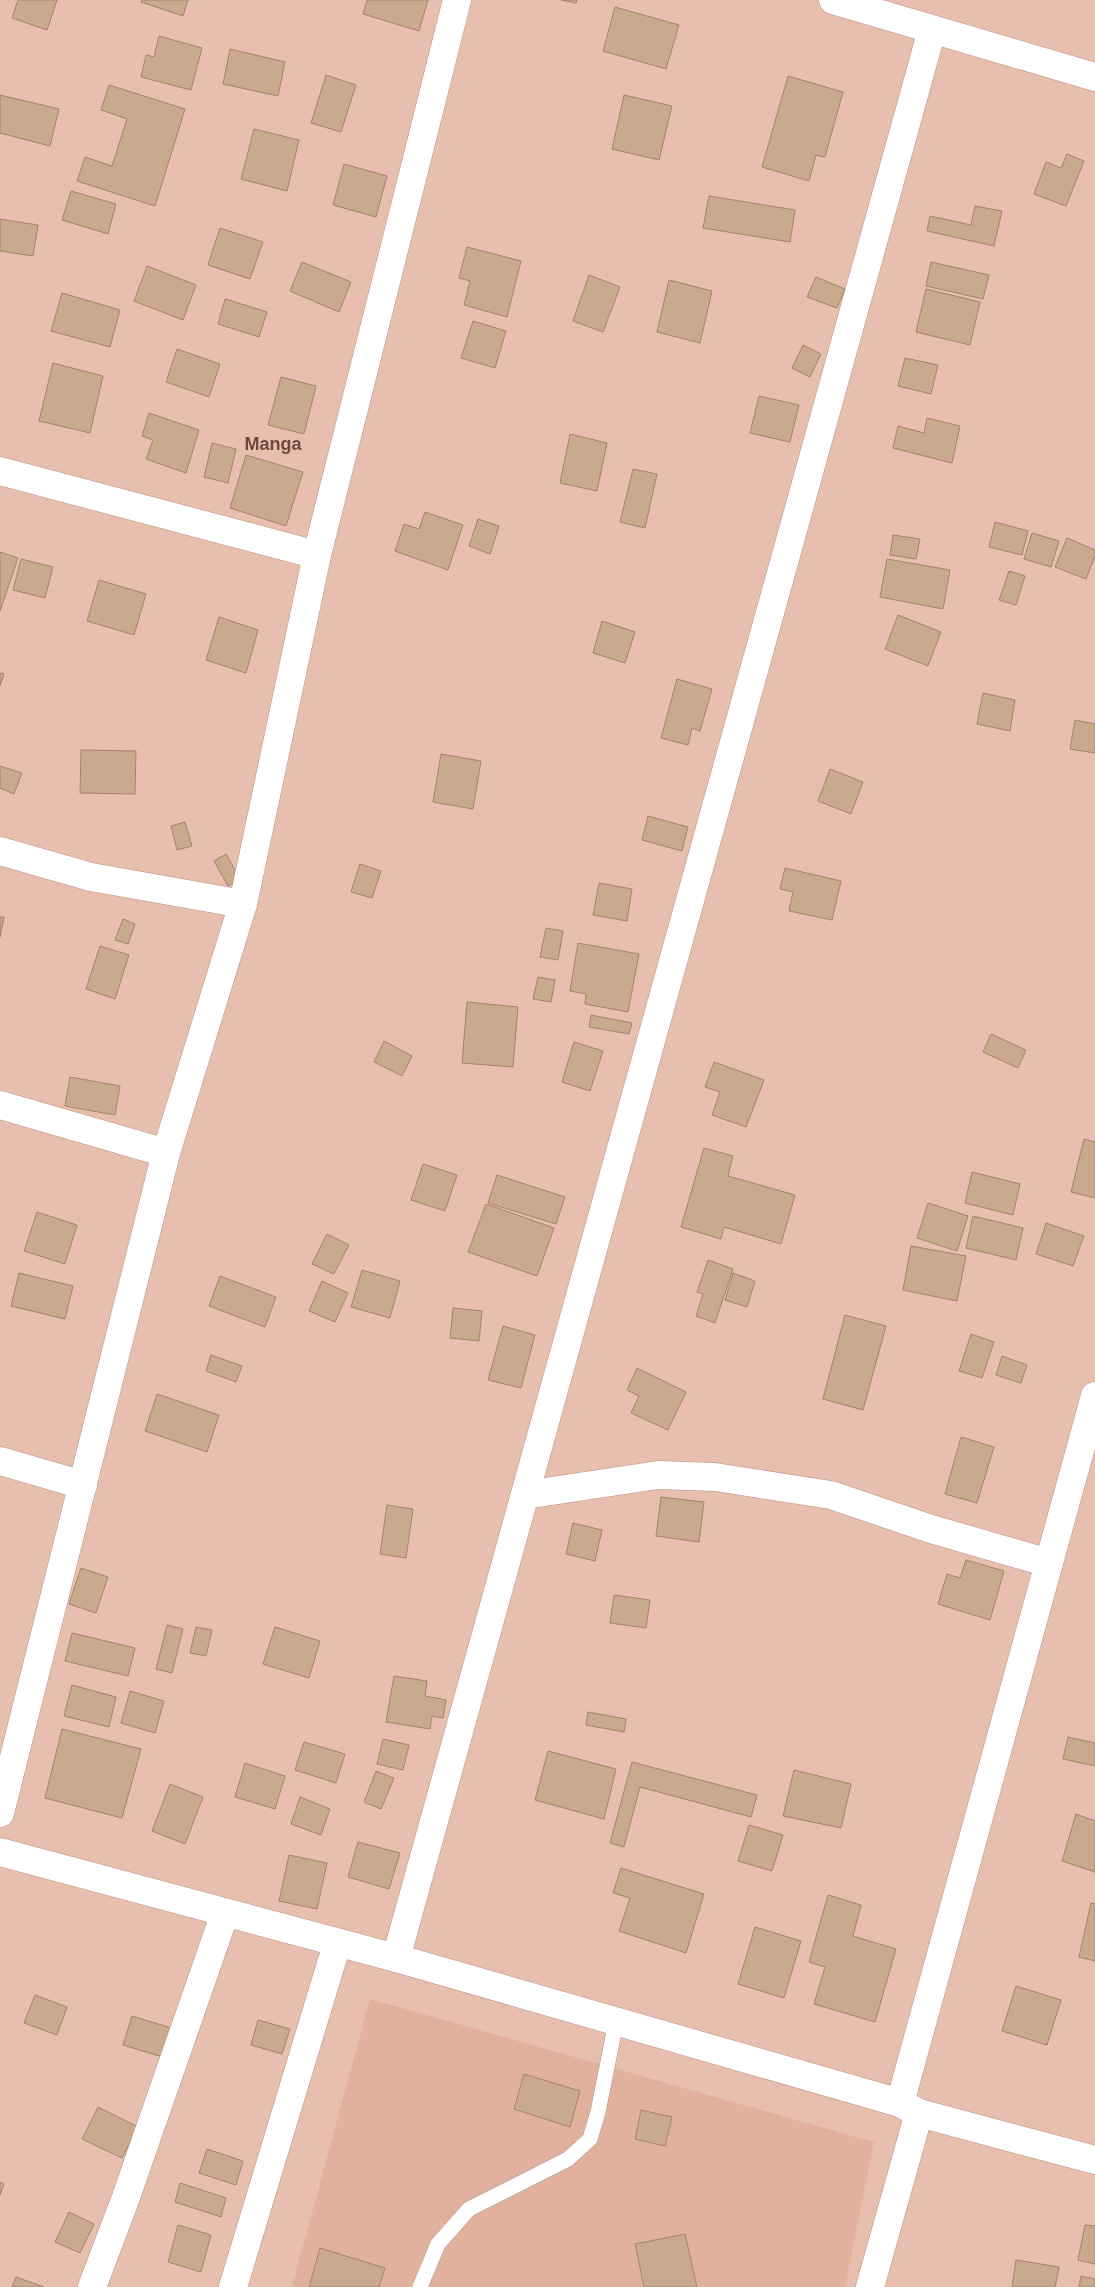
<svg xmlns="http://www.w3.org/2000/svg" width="1095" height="2287" viewBox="0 0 1095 2287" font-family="Helvetica,sans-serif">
  <rect width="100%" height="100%" fill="#e8beae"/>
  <path fill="#e1b19e" d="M370,1999L874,2142L845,2287H292Z"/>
  <g fill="#caaa8e" stroke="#a3846a">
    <path d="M18,0H57L47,30L12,18Z"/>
    <path d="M142,0H188L183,16L141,2Z"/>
    <path d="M367,0H428L419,31L363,14Z"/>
    <path d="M561,0H577L576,3Z"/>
    <path d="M615,7L679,25L666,69L603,51Z"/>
    <path d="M159,36L202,48L191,90L141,77L146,55L154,57Z"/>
    <path d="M230,49L285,62L278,96L223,84Z"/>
    <path d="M326,75L356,85L341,132L311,123Z"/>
    <path d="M788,76L843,92L825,157L816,155L809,181L762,167Z"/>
    <path d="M109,85L185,109L155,206L77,181L85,157L112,166L127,119L101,110Z"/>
    <path d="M0,95L59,109L50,146L0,133Z"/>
    <path d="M624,95L672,106L659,160L612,149Z"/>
    <path d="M254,129L299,140L287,191L241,179Z"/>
    <path d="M1067,154L1084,161L1066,206L1034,194L1046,162L1061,168Z"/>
    <path d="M344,164L387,176L376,217L333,205Z"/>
    <path d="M71,191L116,204L108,234L62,220Z"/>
    <path d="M709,196L795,210L790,242L703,228Z"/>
    <path d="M975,206L1002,211L994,246L927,231L930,216L971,225Z"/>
    <path d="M0,219L38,225L33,256L0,251Z"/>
    <path d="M220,228L263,242L250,279L208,265Z"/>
    <path d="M467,247L521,261L507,317L464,305L470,281L459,278Z"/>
    <path d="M302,262L351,282L339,312L290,291Z"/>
    <path d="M931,262L989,275L983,299L926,286Z"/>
    <path d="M147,266L196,285L183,320L134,301Z"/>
    <path d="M589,275L620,287L603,332L573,321Z"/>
    <path d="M816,277L845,289L837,308L807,297Z"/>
    <path d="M669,280L712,291L700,343L657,332Z"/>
    <path d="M926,289L980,302L970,345L916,332Z"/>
    <path d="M62,293L120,310L110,347L51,331Z"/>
    <path d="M225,299L267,312L259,337L218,324Z"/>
    <path d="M473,321L506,331L495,368L461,358Z"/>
    <path d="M803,345L821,354L810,377L792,368Z"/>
    <path d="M177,349L220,364L209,397L166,382Z"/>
    <path d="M905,358L938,365L931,394L898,386Z"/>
    <path d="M53,363L103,376L90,433L39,421Z"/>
    <path d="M281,377L316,386L304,434L268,425Z"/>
    <path d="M759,396L799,405L790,442L750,433Z"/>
    <path d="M149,413L199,430L186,473L146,459L153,440L142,436Z"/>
    <path d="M927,418L960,426L952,463L893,448L898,426L924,433Z"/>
    <path d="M570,434L607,443L597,491L560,483Z"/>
    <path d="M212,443L236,449L228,483L204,477Z"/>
    <path d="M246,455L303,472L286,526L230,508Z"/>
    <path d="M633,469L657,474L645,528L620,522Z"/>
    <path d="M425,512L463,525L448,570L395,551L404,524L419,529Z"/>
    <path d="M478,519L499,526L490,554L469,546Z"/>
    <path d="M995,522L1028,531L1022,555L989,547Z"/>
    <path d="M1032,533L1059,541L1051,567L1024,559Z"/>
    <path d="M893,535L920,539L916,559L890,555Z"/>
    <path d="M1067,538L1095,550V556L1086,579L1055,567Z"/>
    <path d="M0,552L18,558L0,611Z"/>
    <path d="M21,559L53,567L45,598L13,590Z"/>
    <path d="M887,559L950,570L943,609L880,597Z"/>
    <path d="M1009,571L1025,576L1016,605L999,600Z"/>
    <path d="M99,580L146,594L134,635L87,621Z"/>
    <path d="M898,615L941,632L928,666L885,649Z"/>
    <path d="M219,617L258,630L246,673L206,660Z"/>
    <path d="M602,621L635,632L625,663L593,653Z"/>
    <path d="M0,673L4,674L0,686Z"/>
    <path d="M677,679L712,689L700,731L692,728L688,745L661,738Z"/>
    <path d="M983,693L1015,700L1010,731L977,724Z"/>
    <path d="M1075,720L1095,724V753L1070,749Z"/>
    <path d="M81,750L136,751L135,794L80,793Z"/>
    <path d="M441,754L481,761L473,809L433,802Z"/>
    <path d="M0,766L22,773L14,794L0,788Z"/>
    <path d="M830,769L863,782L851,814L818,801Z"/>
    <path d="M648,816L688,827L682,851L642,840Z"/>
    <path d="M185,822L192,846L177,850L171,826Z"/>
    <path d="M226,854L240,879L228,886L214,861Z"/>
    <path d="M360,864L381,871L372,898L351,892Z"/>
    <path d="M785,868L841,881L832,920L789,911L793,892L780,889Z"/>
    <path d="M599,883L632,889L627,921L593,915Z"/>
    <path d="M0,917H4L0,937Z"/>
    <path d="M123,919L135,924L128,944L115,940Z"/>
    <path d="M546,928L563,931L558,960L540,957Z"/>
    <path d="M578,943L639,954L628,1012L585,1004L586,994L570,991Z"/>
    <path d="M100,946L129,955L115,999L86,989Z"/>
    <path d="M538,977L555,980L551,1002L533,999Z"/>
    <path d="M467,1002L518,1007L513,1067L462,1063Z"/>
    <path d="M591,1015L632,1023L629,1034L589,1027Z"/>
    <path d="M991,1034L1026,1050L1018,1068L983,1052Z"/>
    <path d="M384,1041L412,1056L402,1076L374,1062Z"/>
    <path d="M574,1042L603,1051L590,1091L562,1082Z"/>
    <path d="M714,1062L764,1080L746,1127L712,1115L720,1092L705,1087Z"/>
    <path d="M70,1077L120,1086L115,1115L65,1106Z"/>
    <path d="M1084,1139L1095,1142V1198L1071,1192Z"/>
    <path d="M704,1148L733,1156L728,1176L795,1195L781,1244L724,1227L721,1239L681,1227Z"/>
    <path d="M423,1164L457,1175L445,1211L411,1200Z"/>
    <path d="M972,1172L1020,1184L1013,1215L965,1203Z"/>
    <path d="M497,1175L565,1197L556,1224L488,1203Z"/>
    <path d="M928,1203L968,1216L957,1251L917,1238Z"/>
    <path d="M486,1204L554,1228L537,1276L468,1252Z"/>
    <path d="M37,1212L77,1225L65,1264L24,1251Z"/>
    <path d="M973,1216L1023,1228L1016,1260L966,1248Z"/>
    <path d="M1046,1223L1084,1236L1073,1266L1036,1254Z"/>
    <path d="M327,1234L349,1245L334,1274L312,1264Z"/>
    <path d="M911,1246L966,1256L957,1301L903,1290Z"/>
    <path d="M708,1260L733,1269L715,1323L696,1316L703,1294L697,1292Z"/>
    <path d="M362,1270L400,1281L390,1318L351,1307Z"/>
    <path d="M19,1273L73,1286L65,1319L11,1306Z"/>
    <path d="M733,1273L755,1281L747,1307L725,1300Z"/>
    <path d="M220,1276L276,1297L265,1327L209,1306Z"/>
    <path d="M322,1281L348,1293L335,1322L309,1311Z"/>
    <path d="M453,1308L482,1311L479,1341L450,1338Z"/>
    <path d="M845,1315L886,1326L863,1410L823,1399Z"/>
    <path d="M503,1326L535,1335L521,1388L488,1380Z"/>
    <path d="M971,1334L994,1342L982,1378L959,1371Z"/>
    <path d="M211,1355L242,1366L236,1382L206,1371Z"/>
    <path d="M1002,1356L1027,1365L1021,1383L996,1375Z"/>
    <path d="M637,1368L686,1392L668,1430L631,1413L639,1396L627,1390Z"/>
    <path d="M157,1394L219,1415L207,1452L145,1431Z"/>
    <path d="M961,1437L994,1447L977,1503L945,1494Z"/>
    <path d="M661,1497L704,1502L699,1542L656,1536Z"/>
    <path d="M387,1505L413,1509L406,1558L380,1554Z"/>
    <path d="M573,1523L602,1530L595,1561L566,1554Z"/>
    <path d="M966,1560L1004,1571L990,1620L938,1604L947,1574L960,1578Z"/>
    <path d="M81,1568L108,1577L96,1613L69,1604Z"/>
    <path d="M614,1595L650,1600L646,1628L610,1623Z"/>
    <path d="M167,1625L183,1629L172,1673L156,1669Z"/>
    <path d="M196,1627L212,1630L206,1656L190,1653Z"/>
    <path d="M275,1627L320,1641L309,1678L263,1664Z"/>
    <path d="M72,1633L135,1648L128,1676L65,1661Z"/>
    <path d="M394,1676L427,1681L425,1696L446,1700L443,1718L432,1716L430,1729L386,1722Z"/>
    <path d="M72,1685L116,1697L109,1727L64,1716Z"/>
    <path d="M130,1691L164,1701L155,1733L121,1723Z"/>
    <path d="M588,1712L626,1719L624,1732L586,1725Z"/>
    <path d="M62,1729L141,1749L122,1818L45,1798Z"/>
    <path d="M1068,1737L1095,1743V1766L1063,1759Z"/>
    <path d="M383,1739L409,1745L403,1770L377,1764Z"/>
    <path d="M304,1742L345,1754L336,1783L295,1770Z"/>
    <path d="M548,1751L616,1769L604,1819L535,1800Z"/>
    <path d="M632,1762L757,1795L751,1817L640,1787L624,1847L610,1843Z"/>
    <path d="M245,1763L285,1776L275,1809L235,1797Z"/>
    <path d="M794,1770L851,1784L841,1828L783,1816Z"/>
    <path d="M376,1771L394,1778L381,1809L364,1802Z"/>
    <path d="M170,1784L203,1797L185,1844L152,1831Z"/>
    <path d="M300,1797L330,1809L321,1835L291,1824Z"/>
    <path d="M1076,1814L1095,1821V1872L1062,1861Z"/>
    <path d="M749,1825L783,1835L772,1871L738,1861Z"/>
    <path d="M358,1842L400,1853L389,1889L348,1877Z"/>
    <path d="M289,1855L327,1863L317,1909L279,1901Z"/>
    <path d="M621,1868L704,1894L686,1953L619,1931L630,1898L613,1893Z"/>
    <path d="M828,1895L861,1905L853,1936L896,1949L875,2022L814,2004L825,1967L809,1962Z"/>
    <path d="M1091,1903L1095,1904V1961L1079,1957Z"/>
    <path d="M755,1927L801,1941L784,1998L738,1984Z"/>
    <path d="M1016,1986L1061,2000L1047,2045L1002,2031Z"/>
    <path d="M35,1995L67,2007L57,2035L24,2023Z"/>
    <path d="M132,2016L178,2030L169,2059L123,2045Z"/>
    <path d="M258,2020L290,2029L282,2054L251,2045Z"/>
    <path d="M524,2074L580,2091L570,2127L514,2109Z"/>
    <path d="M98,2107L138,2127L122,2158L82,2139Z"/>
    <path d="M641,2110L672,2117L665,2146L635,2139Z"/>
    <path d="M207,2149L243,2161L236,2185L199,2173Z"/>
    <path d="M0,2182L4,2184L0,2195Z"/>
    <path d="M180,2183L226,2198L221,2217L175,2202Z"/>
    <path d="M69,2212L94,2224L80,2253L55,2242Z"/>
    <path d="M178,2225L211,2235L201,2272L168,2262Z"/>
    <path d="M1085,2225L1095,2226V2264L1078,2260Z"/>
    <path d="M685,2234L697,2287H644L635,2244Z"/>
    <path d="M320,2248L385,2268L379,2287H309Z"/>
    <path d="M1016,2260L1059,2267L1055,2287H1012Z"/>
    <path d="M1081,2276L1095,2279V2287H1079Z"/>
    <path d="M16,2277L44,2287H12Z"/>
  </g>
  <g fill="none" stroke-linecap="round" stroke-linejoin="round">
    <defs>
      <path id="lane" d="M420,2287L438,2244L469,2209L568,2159L590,2139L598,2112L616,2022"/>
      <g id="street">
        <path d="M833,0L1095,77"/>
        <path d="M0,471L317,555"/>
        <path d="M0,851L91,877L243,904"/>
        <path d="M0,1105L166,1153"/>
        <path d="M0,1461L83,1485"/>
        <path d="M525,1495L658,1475L715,1477L831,1495L931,1529L1049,1563"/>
        <path d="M0,1813L166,1153L243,904L317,555L457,0"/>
        <path d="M396,1958L932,30"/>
        <path d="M900,2103L1095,1396"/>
        <path d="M92,2287L125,2200L225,1913"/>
        <path d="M233,2287L337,1944"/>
        <path d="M870,2287L919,2113"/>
      </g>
      <path id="secondary" d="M0,1852L396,1958L900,2103L919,2113L1095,2160"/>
    </defs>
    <use href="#lane" stroke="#b99182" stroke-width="16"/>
    <use href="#street" stroke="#b99182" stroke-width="29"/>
    <use href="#secondary" stroke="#b99182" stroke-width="29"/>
    <use href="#lane" stroke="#fff" stroke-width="15"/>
    <use href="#street" stroke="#fff" stroke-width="28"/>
    <use href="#secondary" stroke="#fff" stroke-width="28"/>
  </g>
  <g text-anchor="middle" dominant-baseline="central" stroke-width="4.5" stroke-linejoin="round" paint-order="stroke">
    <g font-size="18" font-weight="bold" fill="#6d4a3c" stroke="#e8beae">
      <text x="273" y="444">Manga</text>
    </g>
  </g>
</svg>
